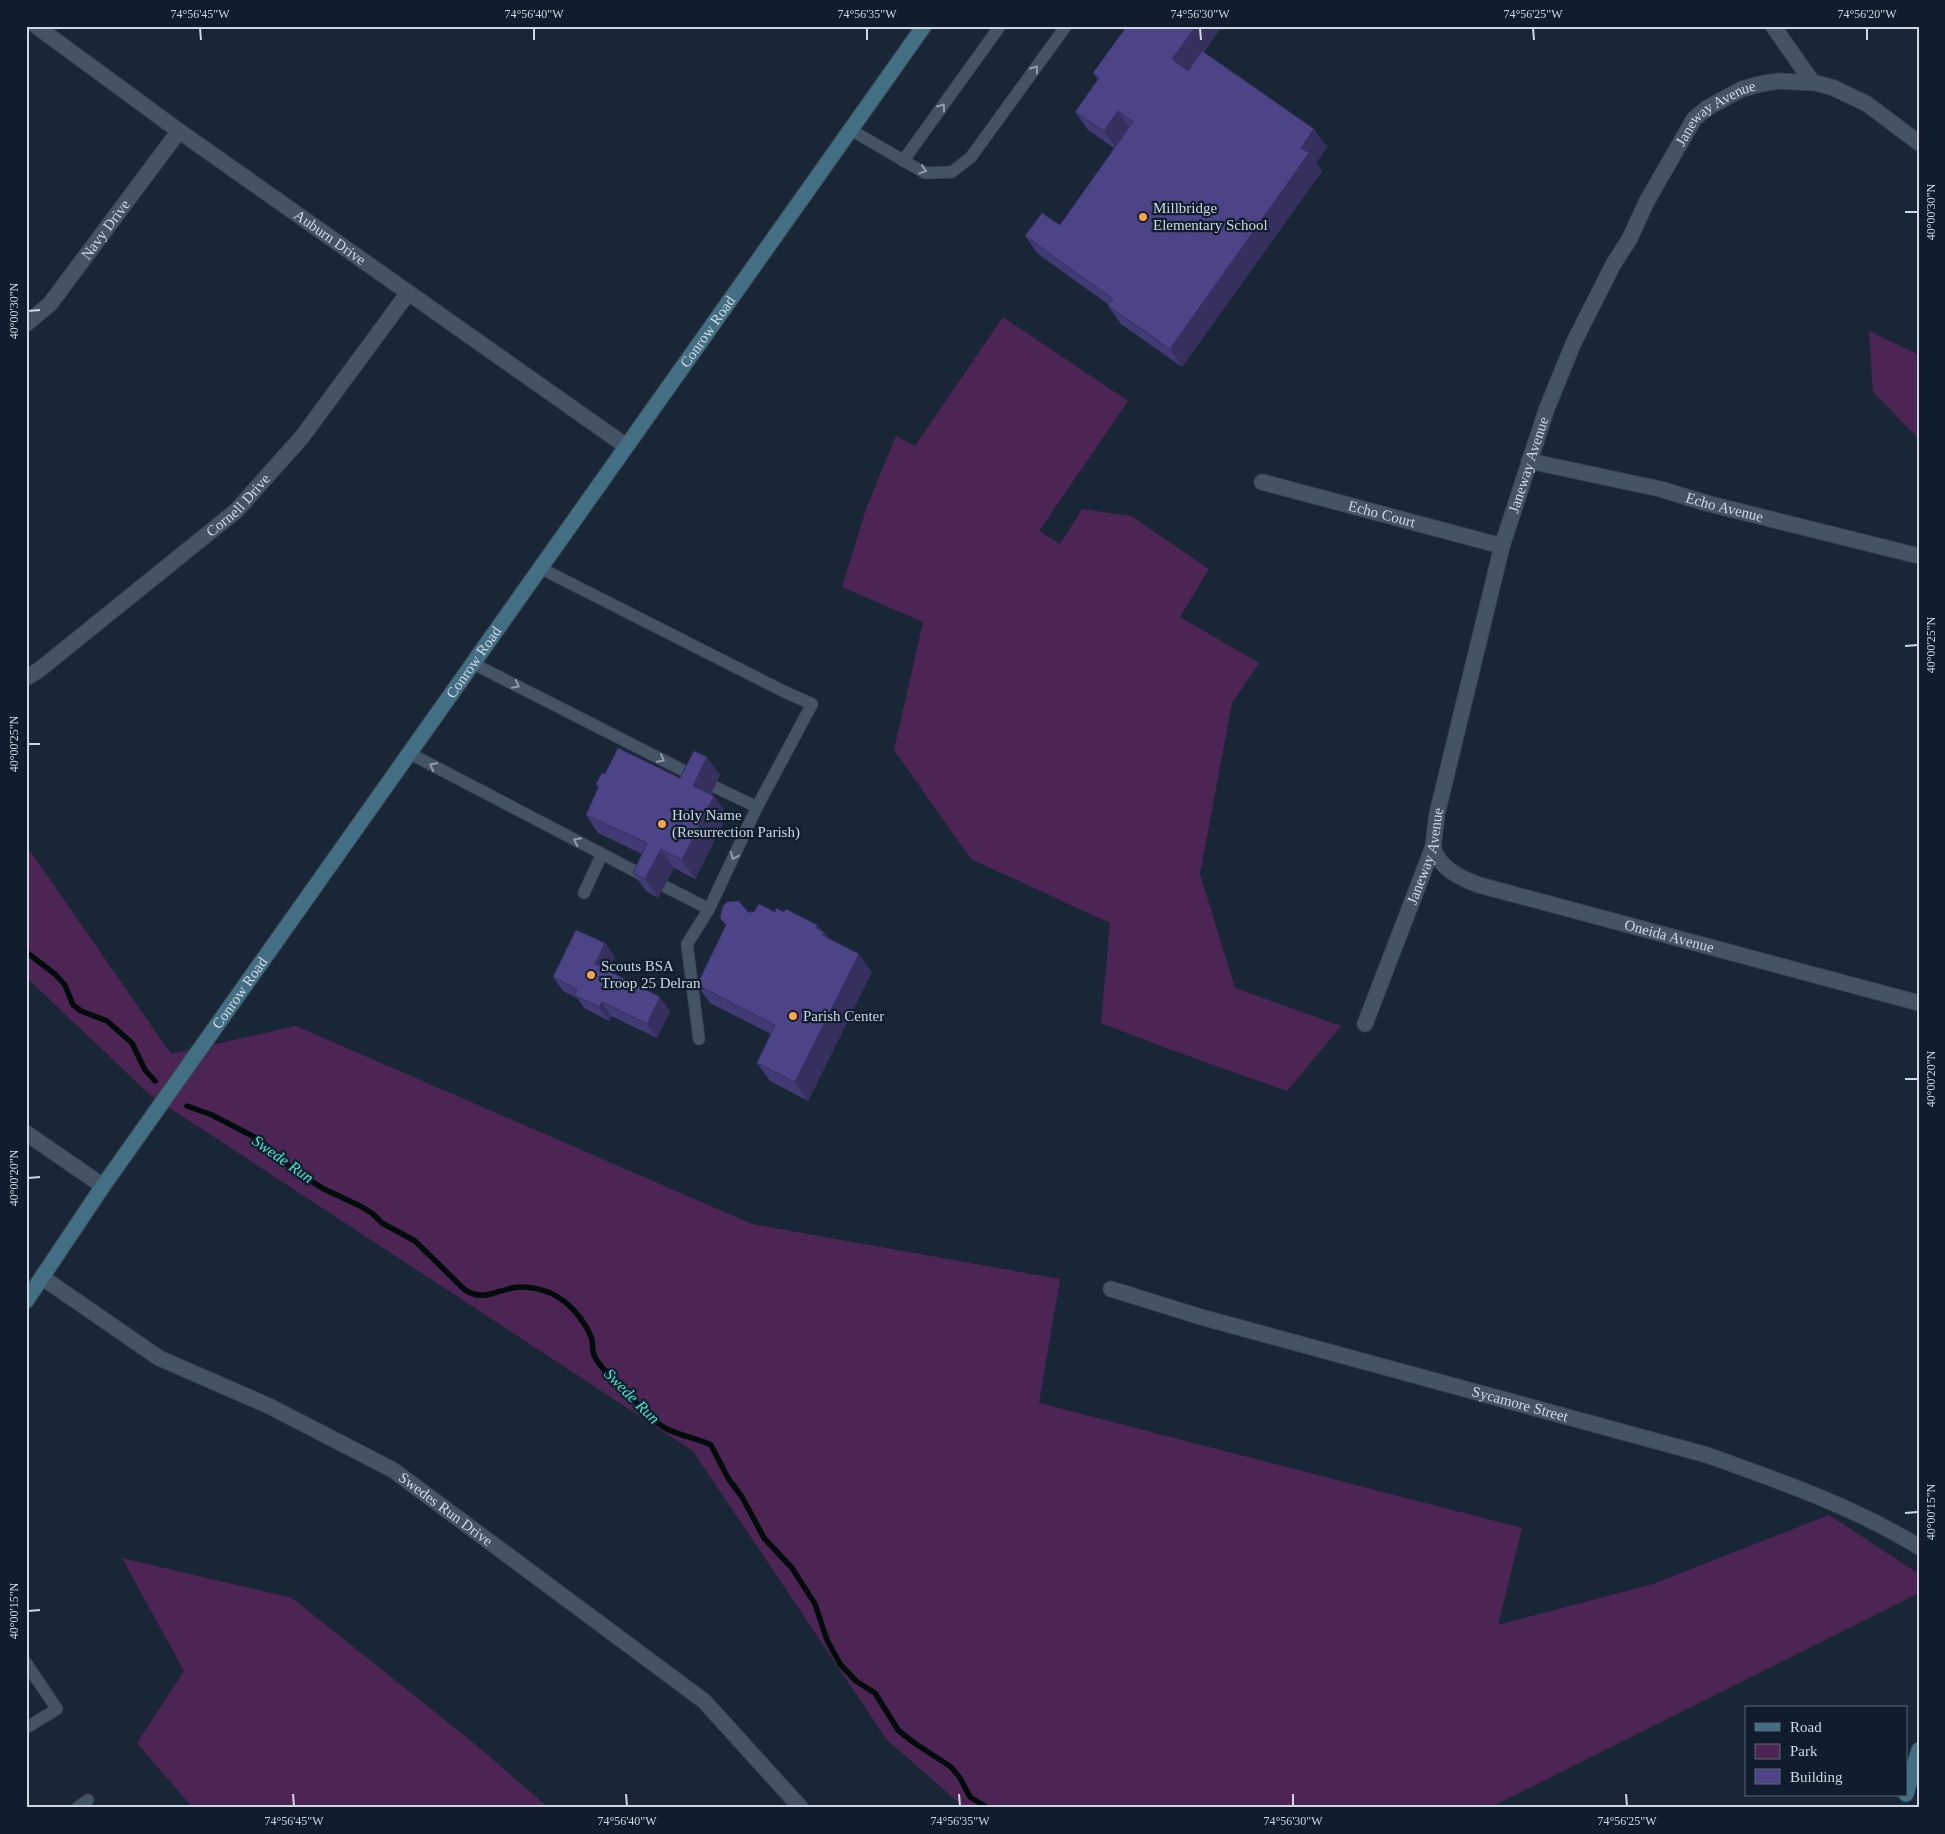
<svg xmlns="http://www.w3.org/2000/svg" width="1945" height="1834" viewBox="0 0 1945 1834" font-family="'Times New Roman',serif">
  <rect width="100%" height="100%" fill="#182636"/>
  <g fill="#4d2555">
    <path d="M1003,317L1128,401L1039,531L1060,544L1082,509L1131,516L1209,569L1180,617L1259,663L1232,703L1200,874L1235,988L1341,1026L1287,1091L1166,1048L1101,1023L1110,923L971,859L894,750L923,622L842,587L866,509L896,436L915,446Z"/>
    <path d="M1869,331L1919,355V439L1873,392Z"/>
    <path d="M26,845L171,1054L296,1026L752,1224L1060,1279L1039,1403L1522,1528L1498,1625L1653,1584L1829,1515L1919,1574V1593L1489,1808H965L887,1740L693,1451L150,1095L26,977Z"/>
    <path d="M122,1558L292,1598L476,1745L549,1808H193L137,1743L184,1671Z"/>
  </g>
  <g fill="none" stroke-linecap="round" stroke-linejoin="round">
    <g stroke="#020d0b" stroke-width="5.5">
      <path d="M26,952L55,974L65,985L73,1005L81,1011L107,1021L132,1043L145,1070L155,1081"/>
      <path d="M187,1106L212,1115L260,1140L294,1170L322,1188L362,1207L373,1214L382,1223L415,1241L465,1290C484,1301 493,1292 512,1288C528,1285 550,1290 562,1300C574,1308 588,1326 592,1340C593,1344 592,1350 594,1355C599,1367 612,1377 621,1386C636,1400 647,1418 665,1428C680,1436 696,1438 711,1445L728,1478L742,1497L764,1538L792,1568L815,1604L827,1640L840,1664L856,1681L875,1693L898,1730L913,1742L951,1767L960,1778L970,1797L988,1808"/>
    </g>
    <defs>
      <g id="lane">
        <path d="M851,130L925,173L952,172L971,157L1066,26"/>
        <path d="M903,161L1000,26"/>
        <path d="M540,568L785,692L812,704L757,807"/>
        <path d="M472,663L696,777"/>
        <path d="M409,753L648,878"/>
        <path d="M664,886L709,909L757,807L715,787"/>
        <path d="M584,893L602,854"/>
        <path d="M699,1039L687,944L709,909"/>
        <path d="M26,1663L57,1709L26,1728"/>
        <path d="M77,1808L88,1800"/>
      </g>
      <g id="street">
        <path id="s1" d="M36,26L179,131L626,446"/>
        <path d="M1773,26L1813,83"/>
        <path id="s2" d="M26,324L50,304L179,131"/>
        <path id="s3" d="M1529,461L1660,489L1706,503L1919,556"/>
        <path id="s4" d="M1262,482L1502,546"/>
        <path id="s5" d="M26,678L39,670L236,511L302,437L408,293"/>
        <path id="s6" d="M1433,847C1439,868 1460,878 1479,885L1919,1003"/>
        <path id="s7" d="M1365,1024L1433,847L1437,814L1502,546L1547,408L1574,342L1614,263L1629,240L1647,201L1694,119L1707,108L1742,89L1760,84L1779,81L1816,83L1834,88L1867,104L1919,143"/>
        <path d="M26,1133L103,1186"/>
        <path id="s8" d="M43,1278L159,1358L269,1406L393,1470L704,1701L801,1808"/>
        <path id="s9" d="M1111,1289L1201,1317L1707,1455C1779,1481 1853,1506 1919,1547"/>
      </g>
      <g id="secondary">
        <path id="s10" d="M26,1301L103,1186L924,26"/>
        <path d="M1906,1794L1919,1750"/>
      </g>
    </defs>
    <use href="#lane" stroke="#394350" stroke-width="13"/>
    <use href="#street" stroke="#394350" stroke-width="17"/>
    <use href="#secondary" stroke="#394350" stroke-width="17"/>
    <use href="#lane" stroke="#445465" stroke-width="11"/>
    <use href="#street" stroke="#445465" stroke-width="15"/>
    <use href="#secondary" stroke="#426f83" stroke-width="15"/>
  </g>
  <g fill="#413a74">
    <path d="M1127,26H1222L1204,52L1314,129L1327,147L1316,163L1322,171L1182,367L1121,324L1108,306L1109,305L1038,254L1025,236L1060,225L1114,148L1088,130L1075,112L1098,80L1093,73Z"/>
    <path d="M720,775L711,795L714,796L727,815L695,879L674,868L658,898L646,891L633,873L642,854L598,833L586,815L598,788L596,784Z"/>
    <path d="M748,912H784L817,925L821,930L824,932L828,939L872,972L808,1101L770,1081L757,1063L771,1034L710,1003L697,985Z"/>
    <path d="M615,957L608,970L670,1011L657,1038L611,1016L609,1021L584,1008L577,998L563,991L553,977Z"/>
  </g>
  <g fill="#35305e">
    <path d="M1196,26H1222L1185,77L1172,59Z"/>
    <path d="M1118,111L1131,130L1117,149L1104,131Z"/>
    <path d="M1314,129L1327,147L1316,163L1322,171L1182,367L1170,349L1301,148Z"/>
    <path d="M707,757L720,775L706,804L693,786Z"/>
    <path d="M714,796L727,815L695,879L682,860Z"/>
    <path d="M661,849L674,868L658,898L645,879Z"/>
    <path d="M817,925L823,933L824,932L837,950L835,954L816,928Z"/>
    <path d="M605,943L615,957L605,977L595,964Z"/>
    <path d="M859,954L872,972L808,1101L795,1082Z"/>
    <path d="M660,997L670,1011L657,1038L647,1024Z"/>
    <path d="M602,1002L611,1016L609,1021L599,1007Z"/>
  </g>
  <g fill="#4c4487" stroke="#35305e">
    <path d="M1127,26H1196L1172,59L1188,71L1202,51L1314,129L1301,148L1309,153L1170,349L1108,306L1113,299L1025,236L1042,213L1060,225L1133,122L1118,111L1104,131L1075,112L1099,78L1093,73Z"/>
    <path d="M618,748L680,778L694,751L707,757L693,786L714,796L682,860L661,849L645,879L633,873L647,843L586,815L599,786L596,784L602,773L605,774Z"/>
    <path d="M739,901L748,912H754L759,904L775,912L776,908L784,912L786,909L817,925L816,928L824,932L822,935L859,954L795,1082L757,1063L775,1025L697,985L726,925L720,918L723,906L727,902Z"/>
    <path d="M576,930L605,943L595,964L660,997L647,1024L602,1002L599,1007L574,995L577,989L553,977Z"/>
  </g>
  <defs><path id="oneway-chevron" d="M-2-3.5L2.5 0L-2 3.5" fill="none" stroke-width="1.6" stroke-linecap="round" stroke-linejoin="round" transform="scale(1.25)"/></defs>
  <g stroke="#909ca9">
    <use href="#oneway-chevron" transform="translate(1035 69) rotate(-54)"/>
    <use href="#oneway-chevron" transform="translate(942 107) rotate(-54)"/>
    <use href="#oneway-chevron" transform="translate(923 170) rotate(18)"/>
    <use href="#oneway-chevron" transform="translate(516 685) rotate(27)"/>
    <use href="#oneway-chevron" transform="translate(661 759) rotate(28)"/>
    <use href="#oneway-chevron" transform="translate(433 766) rotate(-153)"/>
    <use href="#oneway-chevron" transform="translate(577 841) rotate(-153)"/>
    <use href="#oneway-chevron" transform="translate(734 856) rotate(115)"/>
  </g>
  <path fill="none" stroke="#ced7e1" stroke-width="2" d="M200,28L201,40M534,28V40M867,28V40M1200,28L1201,40M1533,28L1534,40M1867,28V40M1905,212H1918M28,311L40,310M1905,646L1918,645M28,744H40M1905,1079H1918M28,1178L40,1177M1905,1513L1918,1512M28,1611L40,1610M293,1794L294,1806M626,1794L627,1806M959,1794L960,1806M1293,1794V1806M1626,1794L1627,1806"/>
  <g fill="#f7a148" stroke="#0f1d2c" stroke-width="2">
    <circle cx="1143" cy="217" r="5"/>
    <circle cx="662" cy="824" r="5"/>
    <circle cx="591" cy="975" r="5"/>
    <circle cx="793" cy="1016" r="5"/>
  </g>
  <g text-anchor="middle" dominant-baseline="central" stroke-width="4.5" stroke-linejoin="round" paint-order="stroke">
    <g font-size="15" fill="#ced7e1" stroke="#0f1d2c">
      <text stroke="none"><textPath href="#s7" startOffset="989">Janeway Avenue</textPath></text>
      <text stroke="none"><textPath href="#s2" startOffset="124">Navy Drive</textPath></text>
      <text stroke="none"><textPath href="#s1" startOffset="362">Auburn Drive</textPath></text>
      <text stroke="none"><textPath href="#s10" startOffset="1185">Conrow Road</textPath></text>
      <text stroke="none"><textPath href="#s7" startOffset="584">Janeway Avenue</textPath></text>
      <text stroke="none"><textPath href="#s5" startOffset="274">Cornell Drive</textPath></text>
      <text stroke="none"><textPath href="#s3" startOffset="201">Echo Avenue</textPath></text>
      <text stroke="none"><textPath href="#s4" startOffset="124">Echo Court</textPath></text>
      <text stroke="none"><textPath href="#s10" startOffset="780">Conrow Road</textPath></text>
      <text stroke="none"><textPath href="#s7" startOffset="179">Janeway Avenue</textPath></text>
      <text stroke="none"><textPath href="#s6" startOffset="259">Oneida Avenue</textPath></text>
      <text stroke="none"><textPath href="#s10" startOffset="375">Conrow Road</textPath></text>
      <text stroke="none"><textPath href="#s9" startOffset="425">Sycamore Street</textPath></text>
      <text stroke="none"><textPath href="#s8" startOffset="466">Swedes Run Drive</textPath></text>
    </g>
    <g font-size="15" fill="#ced7e1" stroke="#0f1d2c" text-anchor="start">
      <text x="1153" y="208">Millbridge<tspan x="1153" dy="17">Elementary School</tspan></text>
      <text x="672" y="815">Holy Name<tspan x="672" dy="17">(Resurrection Parish)</tspan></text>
      <text x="601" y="966">Scouts BSA<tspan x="601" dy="17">Troop 25 Delran</tspan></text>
      <text x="803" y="1016">Parish Center</text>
    </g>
    <g font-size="16" font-style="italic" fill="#3fead6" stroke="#0f1d2c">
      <text transform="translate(283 1159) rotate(35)">Swede Run</text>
      <text transform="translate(632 1396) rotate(45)">Swede Run</text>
    </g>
  </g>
  <rect width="1945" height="1834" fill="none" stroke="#0f1d2c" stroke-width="55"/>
  <rect x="1745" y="1706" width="162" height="90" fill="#0f1d2c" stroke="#5b6774"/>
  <rect x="1755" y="1723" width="25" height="8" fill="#426f83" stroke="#5b6774"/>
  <text x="1790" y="1732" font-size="15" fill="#ced7e1">Road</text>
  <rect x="1755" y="1744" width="25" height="15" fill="#4d2555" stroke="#5b6774"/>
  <text x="1790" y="1756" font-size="15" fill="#ced7e1">Park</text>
  <rect x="1755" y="1769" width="25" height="15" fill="#4c4487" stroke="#5b6774"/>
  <text x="1790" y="1782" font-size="15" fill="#ced7e1">Building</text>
  <rect x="28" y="28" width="1890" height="1778" fill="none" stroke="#ced7e1" stroke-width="2"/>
  <g font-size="12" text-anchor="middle" fill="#ced7e1">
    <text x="200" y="18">74°56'45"W</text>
    <text x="534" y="18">74°56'40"W</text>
    <text x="867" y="18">74°56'35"W</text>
    <text x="1200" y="18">74°56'30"W</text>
    <text x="1533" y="18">74°56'25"W</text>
    <text x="1867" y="18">74°56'20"W</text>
    <text transform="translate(1931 212) rotate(-90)" y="4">40°00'30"N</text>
    <text transform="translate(14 311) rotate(-90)" y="4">40°00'30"N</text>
    <text transform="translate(1931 645) rotate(-90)" y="4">40°00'25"N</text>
    <text transform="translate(14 744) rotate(-90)" y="4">40°00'25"N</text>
    <text transform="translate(1931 1079) rotate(-90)" y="4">40°00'20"N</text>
    <text transform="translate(14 1178) rotate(-90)" y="4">40°00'20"N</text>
    <text transform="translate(1931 1512) rotate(-90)" y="4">40°00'15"N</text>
    <text transform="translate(14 1611) rotate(-90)" y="4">40°00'15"N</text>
    <text x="294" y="1825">74°56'45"W</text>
    <text x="627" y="1825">74°56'40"W</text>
    <text x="960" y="1825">74°56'35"W</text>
    <text x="1293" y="1825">74°56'30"W</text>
    <text x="1627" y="1825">74°56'25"W</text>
  </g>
</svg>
